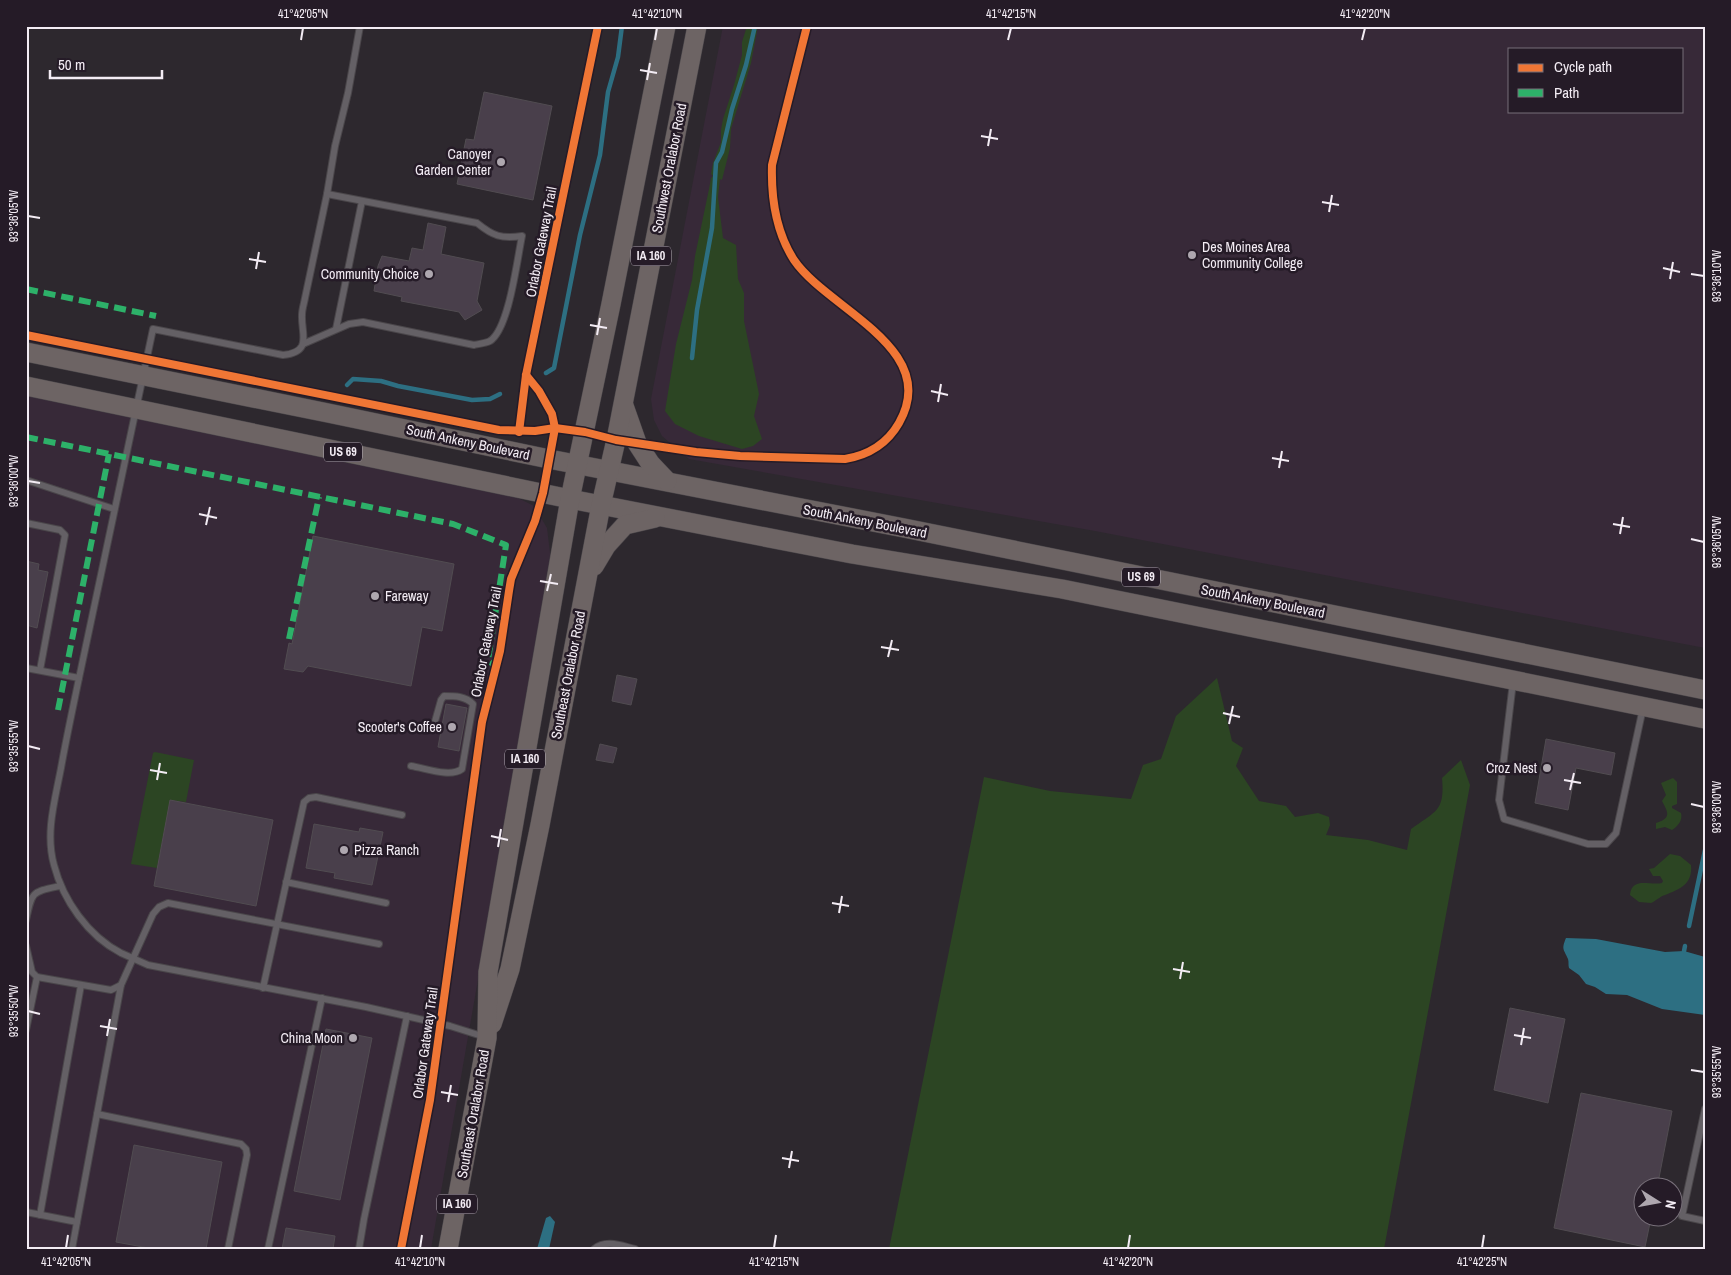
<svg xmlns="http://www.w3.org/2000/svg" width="1731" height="1275" viewBox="0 0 1731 1275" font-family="'Archivo Narrow',sans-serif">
  <rect width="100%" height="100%" fill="#2d282e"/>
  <g fill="#372938" fill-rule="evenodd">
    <path d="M723,26H1705V648L1095,531L689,459L662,436L654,420L651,399ZM1510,49H1682V111H1510Z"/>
    <path d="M26,395L506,492L534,506L547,528L551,561L431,1249H26Z"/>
  </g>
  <g fill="#2c4523">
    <path d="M747,26H758L751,63L731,129L730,148L722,180L720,179L718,197L723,238L736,245L738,279L744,293V321L759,394L754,416L762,439L753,446L742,449L699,436L675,424L665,411L676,344L692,280L695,256L709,189L711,178L713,176L711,174L713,163L721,142V130L723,119L734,85L742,55V42Z"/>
    <path d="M1217,678L1232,741L1243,748L1236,766L1259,801L1286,806L1295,817L1318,813L1329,817L1330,825L1326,835L1368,840L1407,850L1411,829C1436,811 1445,811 1442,778L1461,760L1470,785L1384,1249H889L984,777L1050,791L1131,799L1143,765L1161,759L1176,716Z"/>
    <path d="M155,752L194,760L186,802L170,800L157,868L131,864L153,753Z"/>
    <path d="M1673,778L1677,782V804L1672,806V808L1681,813C1683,820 1678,826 1672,830L1665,827L1656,829V823C1673,818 1667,811 1662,801L1666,795L1661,783Z"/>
    <path d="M1670,854L1680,856L1691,865C1693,884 1680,889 1665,895C1659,897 1656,901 1651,903L1639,902L1630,895C1632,876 1650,886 1662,883L1663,881L1660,876H1653L1649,869L1654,868Z"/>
  </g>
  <g fill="#2d6f82">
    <path d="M1566,938L1596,939L1665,952L1684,951L1705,957V1015L1662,1009L1627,995L1606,994L1595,987L1586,984L1579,975L1569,968C1568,965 1569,962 1568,959C1564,949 1561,950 1566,938Z"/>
    <path d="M550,1216L555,1222L549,1249H537L546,1218Z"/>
  </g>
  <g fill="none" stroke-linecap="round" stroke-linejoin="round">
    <g stroke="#2d6f82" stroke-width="4.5">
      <path d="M692,358L697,310L712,228L716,163L722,152L732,109L746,65L755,26"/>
      <path d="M546,373L554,368L580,235L600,155L608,92L618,57L622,26"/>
      <path d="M347,385L353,379L381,381L398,386L472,400L490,399L500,394"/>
      <path d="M1689,926L1705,850"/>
      <path d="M1684,951L1685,946"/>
    </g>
  </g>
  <g fill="#493f4b" stroke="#514c51">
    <path d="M484,92L552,106L533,200L457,184L466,139L474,140Z"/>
    <path d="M428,223L446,227L441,254L484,263L477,301L482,310L465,320L459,312L401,301L402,297L374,291L378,266L382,256L409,261L412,248L423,250Z"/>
    <path d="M313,536L454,564L442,631L422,627L411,686L308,666L303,672L284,669L289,643L292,644Z"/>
    <path d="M26,561L39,564L38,570L48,572L37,628L26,625Z"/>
    <path d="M617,675L637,679L631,705L612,701Z"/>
    <path d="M446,704L467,708L459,751L438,747Z"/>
    <path d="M1546,739L1615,753L1611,775L1576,768L1568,810L1535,803Z"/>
    <path d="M600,744L617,748L613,763L596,760Z"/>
    <path d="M170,800L273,820L256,906L154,886Z"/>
    <path d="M314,824L359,832L360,828L383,832L372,885L334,878L335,873L306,868Z"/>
    <path d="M1510,1008L1565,1019L1548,1103L1494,1090Z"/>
    <path d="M326,1029L372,1038L340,1200L294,1191Z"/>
    <path d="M1581,1093L1672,1111L1657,1188H1644V1218H1651L1645,1247L1554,1228Z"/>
    <path d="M134,1145L222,1162L206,1249H154L116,1242Z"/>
    <path d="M286,1228L335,1236L333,1249H282Z"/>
  </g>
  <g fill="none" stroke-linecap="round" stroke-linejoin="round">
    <defs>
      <g id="lane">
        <path d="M360,26L348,93L335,146L327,194L305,298C304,304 302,309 302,315C301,334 313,352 283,355L153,329C127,447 102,565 78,683C72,712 66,740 61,768C55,800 45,833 54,865C63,900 88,936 121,953C130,957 139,961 148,965L366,1007L450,1026L485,1037"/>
        <path d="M336,329L362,201"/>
        <path d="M303,344L349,324L363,322L474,345C479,344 486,343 490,341C509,329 517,260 522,236C501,239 493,236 477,223L327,194"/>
        <path d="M26,480L114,509"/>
        <path d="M26,523L60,530L65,535L40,670"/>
        <path d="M26,668L79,678"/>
        <path d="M1513,682L1499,800L1504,819L1588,844H1606L1616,833L1643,708"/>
        <path d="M411,766C425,768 450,778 462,769L473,704C465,696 455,696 444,696L441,700L434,725L426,729L418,728"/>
        <path d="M286,882L386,903"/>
        <path d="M26,920C32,891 32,892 60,886"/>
        <path d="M26,946L32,972L37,977L111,990L121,985L153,914L159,907L168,903L379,944"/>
        <path d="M263,988L304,802L309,798L316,797L402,815"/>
        <path d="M26,1030L37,977"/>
        <path d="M1705,1109L1682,1216L1705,1221"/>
        <path d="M97,1114L241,1144L246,1149L247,1155L228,1249"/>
        <path d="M26,1212L77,1222"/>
        <path d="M40,1215L81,985"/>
        <path d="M72,1249L121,985"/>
        <path d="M268,1249L322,998"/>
        <path d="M359,1249L364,1219L407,1016"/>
        <path d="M594,1249C606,1239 622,1246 635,1249"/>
      </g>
      <g id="primary">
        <path d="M26,352L328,413L549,459L904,528L1705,690"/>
        <path d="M26,386L570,499L852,554L1062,589L1705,719"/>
        <path d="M624,406L637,443L650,463L667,481"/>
        <path d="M594,566L606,546L625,525L655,518"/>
        <path d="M492,1024L510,969L540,825L601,505L616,440L697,26"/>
        <path d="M448,1249L487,1038L488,972L570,499L611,304L666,26"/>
      </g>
    </defs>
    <use href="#lane" stroke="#4a464a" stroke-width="8"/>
    <use href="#primary" stroke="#4a464a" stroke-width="20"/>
    <use href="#lane" stroke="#646065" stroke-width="6"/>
    <use href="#primary" stroke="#6d6464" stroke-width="19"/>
    <g stroke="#2db169" stroke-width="6" stroke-dasharray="12 6" stroke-linecap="butt">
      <path d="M26,289L156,316"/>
      <path d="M26,437L453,524L506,545L488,660L496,667"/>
      <path d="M289,639L319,497"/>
      <path d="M58,710L109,454"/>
    </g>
    <defs>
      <g id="cycleway">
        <path d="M26,335L499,430L535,431L555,428L585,432L616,440L696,452L740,456L845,459C869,455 887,444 899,423C942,348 827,309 794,260C776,232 771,198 772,165L807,26"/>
        <path d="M519,432L526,375L598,26"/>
        <path d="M401,1249L430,1100L482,722L500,651L509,591L511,579L535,521L543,493L555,428L552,414L539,391L526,375"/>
      </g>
    </defs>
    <use href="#cycleway" stroke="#251b27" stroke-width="11"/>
    <use href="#cycleway" stroke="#f07635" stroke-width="8"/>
  </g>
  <path fill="none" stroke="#f3ecf4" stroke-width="2" d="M301,40L303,28M655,40L657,28M1008,40L1011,28M1362,40L1365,28M640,70L657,73M647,80L650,63M981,136L998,139M988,146L991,129M1322,202L1339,205M1329,212L1332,195M28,216L40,218M249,259L266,262M1663,268L1680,272M256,269L259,252M1691,274L1704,276M1670,279L1673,262M590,325L607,328M597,335L600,318M931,391L948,395M938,402L941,384M1272,458L1289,461M1279,468L1282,451M28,481L40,483M199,514L217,518M1613,524L1630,527M206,525L210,507M1620,534L1623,517M1691,539L1704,542M540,581L558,584M547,591L551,574M881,647L899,650M888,657L892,640M1223,713L1240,717M1229,724L1233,706M28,746L40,749M150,770L167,773M157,780L160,763M1564,780L1581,783M1570,790L1574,773M1691,804L1704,807M491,836L508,840M498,847L501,829M832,903L849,906M839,913L842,896M1173,969L1190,972M1180,979L1183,962M28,1011L40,1014M100,1026L117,1029M1514,1035L1531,1038M107,1036L110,1019M1521,1045L1524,1028M1691,1070L1704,1072M441,1092L458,1095M448,1102L451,1085M782,1158L799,1161M789,1168L792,1151M66,1248L68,1235M420,1248L422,1235M774,1248L776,1235M1128,1248L1130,1235M1482,1248L1484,1235"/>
  <g fill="#aea7af" stroke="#251b27" stroke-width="2">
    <circle cx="501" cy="162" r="5"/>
    <circle cx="1192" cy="255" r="5"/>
    <circle cx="429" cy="274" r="5"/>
    <circle cx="375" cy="596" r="5"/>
    <circle cx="452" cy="727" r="5"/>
    <circle cx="1547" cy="768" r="5"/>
    <circle cx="344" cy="850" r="5"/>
    <circle cx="353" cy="1038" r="5"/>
  </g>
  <g text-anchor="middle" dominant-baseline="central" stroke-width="5" stroke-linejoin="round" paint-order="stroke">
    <g fill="#251b27" stroke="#b5adb6" stroke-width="1">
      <rect x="631" y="246.5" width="40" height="19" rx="4"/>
      <rect x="324" y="442.5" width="38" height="19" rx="4"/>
      <rect x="1122" y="567.5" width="38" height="19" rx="4"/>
      <rect x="505" y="749.5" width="40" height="19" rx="4"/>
      <rect x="437" y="1194.5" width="40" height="19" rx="4"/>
    </g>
    <g font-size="12" font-weight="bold" fill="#f3ecf4">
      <text x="651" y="256">IA 160</text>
      <text x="343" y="452">US 69</text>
      <text x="1141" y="577">US 69</text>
      <text x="525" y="759">IA 160</text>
      <text x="457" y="1204">IA 160</text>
    </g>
    <g font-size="14" fill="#f3ecf4" stroke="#251b27" text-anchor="end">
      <text x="491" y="154">Canoyer<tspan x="491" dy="16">Garden Center</tspan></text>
      <text x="1202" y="247" text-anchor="start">Des Moines Area<tspan x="1202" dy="16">Community College</tspan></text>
      <text x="419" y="274">Community Choice</text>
      <text x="385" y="596" text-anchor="start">Fareway</text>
      <text x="442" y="727">Scooter's Coffee</text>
      <text x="1537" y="768">Croz Nest</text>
      <text x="354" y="850" text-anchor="start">Pizza Ranch</text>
      <text x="343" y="1038">China Moon</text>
    </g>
    <g font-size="14" fill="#f3ecf4" stroke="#251b27">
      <text transform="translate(669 168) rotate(-79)">Southwest Oralabor Road</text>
      <text transform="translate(541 242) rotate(-79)">Orlabor Gateway Trail</text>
      <text transform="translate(468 442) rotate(12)">South Ankeny Boulevard</text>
      <text transform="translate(865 521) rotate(11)">South Ankeny Boulevard</text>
      <text transform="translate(1263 601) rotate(11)">South Ankeny Boulevard</text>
      <text transform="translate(486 642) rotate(-79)">Orlabor Gateway Trail</text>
      <text transform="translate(568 675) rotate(-79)">Southeast Oralabor Road</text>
      <text transform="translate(425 1043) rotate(-82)">Orlabor Gateway Trail</text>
      <text transform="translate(473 1114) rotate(-80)">Southeast Oralabor Road</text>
    </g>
  </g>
  <rect width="1731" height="1275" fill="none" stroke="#251b27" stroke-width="55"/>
  <rect x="1508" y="48" width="175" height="65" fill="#251b27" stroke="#776f79"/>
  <rect x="1518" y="64" width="25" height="8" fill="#f07635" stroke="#776f79"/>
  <text x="1554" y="72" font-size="15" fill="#f3ecf4">Cycle path</text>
  <rect x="1518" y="89" width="25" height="8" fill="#2db169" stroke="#776f79"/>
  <text x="1554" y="98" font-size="15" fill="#f3ecf4">Path</text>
  <g transform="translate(1658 1202) rotate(101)"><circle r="24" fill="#251b27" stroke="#776f79"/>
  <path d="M0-4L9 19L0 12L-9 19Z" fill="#aea7af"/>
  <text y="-8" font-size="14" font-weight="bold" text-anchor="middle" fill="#f3ecf4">N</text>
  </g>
  <path d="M50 70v8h112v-8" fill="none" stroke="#f3ecf4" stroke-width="2.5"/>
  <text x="58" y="70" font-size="15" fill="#f3ecf4" stroke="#251b27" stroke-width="4" paint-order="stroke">50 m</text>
  <rect x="28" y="28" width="1676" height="1220" fill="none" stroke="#f3ecf4" stroke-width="2"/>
  <g font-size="12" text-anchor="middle" fill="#f3ecf4">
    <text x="303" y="18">41°42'05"N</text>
    <text x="657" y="18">41°42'10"N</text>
    <text x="1011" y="18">41°42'15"N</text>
    <text x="1365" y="18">41°42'20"N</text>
    <text transform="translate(14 216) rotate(-90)" y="4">93°36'05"W</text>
    <text transform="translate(1717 276) rotate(-90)" y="4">93°36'10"W</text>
    <text transform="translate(14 481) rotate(-90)" y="4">93°36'00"W</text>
    <text transform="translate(1717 542) rotate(-90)" y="4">93°36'05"W</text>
    <text transform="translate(14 746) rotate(-90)" y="4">93°35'55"W</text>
    <text transform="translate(1717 807) rotate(-90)" y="4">93°36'00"W</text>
    <text transform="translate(14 1011) rotate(-90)" y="4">93°35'50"W</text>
    <text transform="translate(1717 1072) rotate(-90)" y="4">93°35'55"W</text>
    <text x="66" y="1266">41°42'05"N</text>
    <text x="420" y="1266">41°42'10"N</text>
    <text x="774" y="1266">41°42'15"N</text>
    <text x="1128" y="1266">41°42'20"N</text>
    <text x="1482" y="1266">41°42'25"N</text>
  </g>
</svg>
